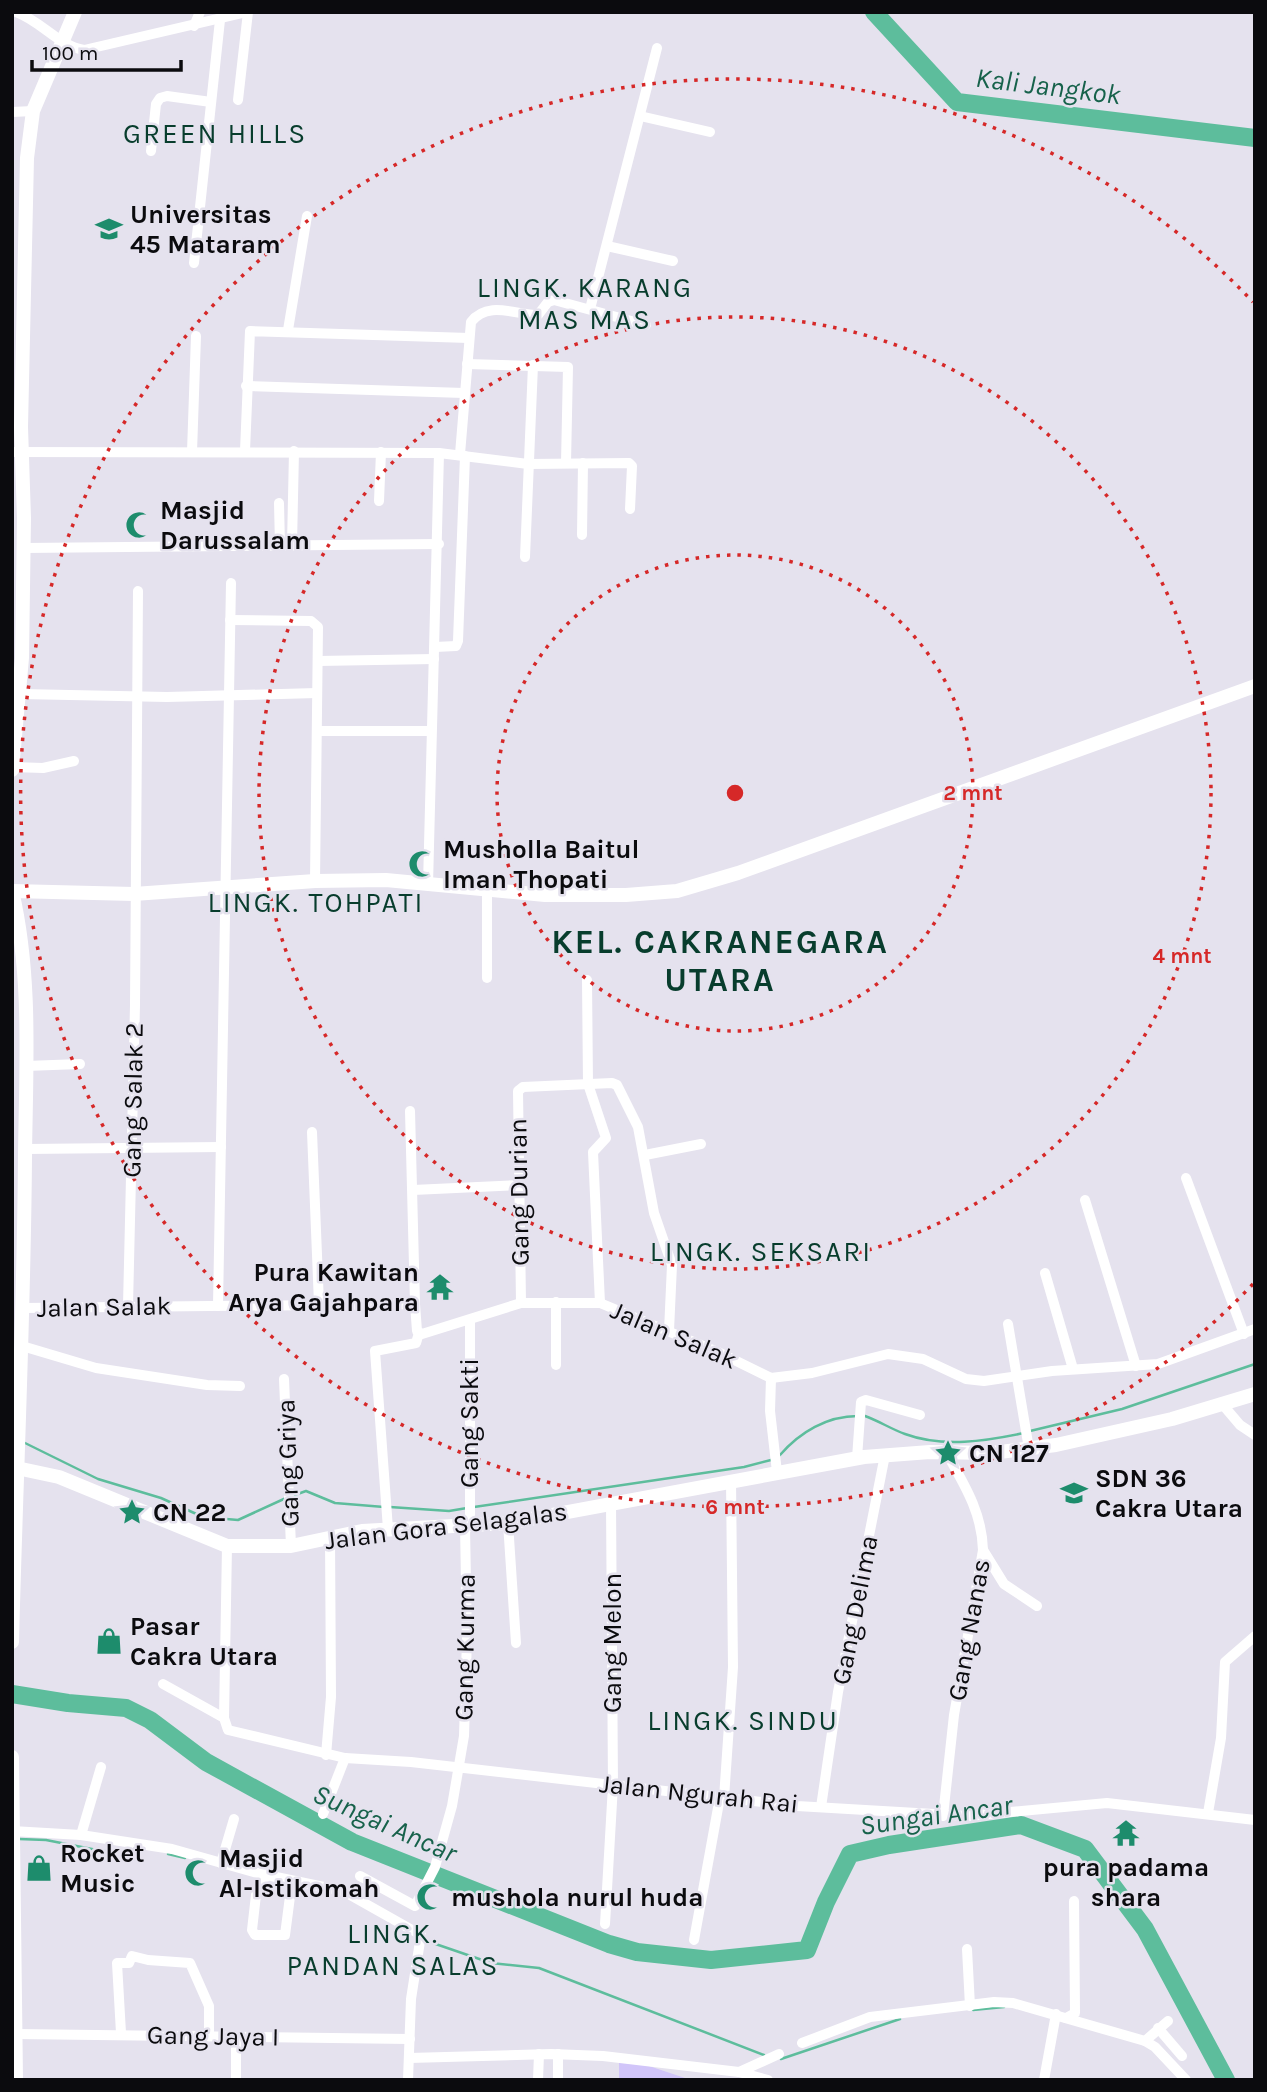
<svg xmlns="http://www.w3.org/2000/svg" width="1267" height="2092" viewBox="0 0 1267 2092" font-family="Karla,sans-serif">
  <rect width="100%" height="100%" fill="#e5e2ee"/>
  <path fill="#d1c5f9" d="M619,2061L640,2063L688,2079L753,2080H619Z"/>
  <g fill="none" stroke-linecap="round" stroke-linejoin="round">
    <g stroke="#5dbd9c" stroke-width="2.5">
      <path d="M865,1416C879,1421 891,1429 905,1434C943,1448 986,1441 1024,1433"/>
      <path d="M1030,1431L1122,1409L1255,1364"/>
      <path d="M23,1442L98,1479L161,1498L203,1517L238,1520L286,1498"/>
      <path d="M780,1455C800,1432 827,1416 858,1416"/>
      <path d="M292,1496L306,1491L335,1503L384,1507"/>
      <path d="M390,1507L449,1511L467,1508"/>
      <path d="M474,1507L744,1467L771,1460"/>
      <path d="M19,1839L46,1840L102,1851L144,1850"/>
      <path d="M168,1854L185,1858"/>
      <path d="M424,1940L491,1963L539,1968L764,2055"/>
      <path d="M973,2010L1004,2007"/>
      <path d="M781,2059L900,2019"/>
    </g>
    <g stroke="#5dbd9c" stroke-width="18">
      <path d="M874,12L957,102L1255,138"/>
      <path d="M12,1694L68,1703L126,1708L150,1720L206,1762L352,1842L609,1944L637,1952L711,1960L807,1950L826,1902L850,1854L889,1845L1021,1825L1085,1849L1145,1929L1226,2080"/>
    </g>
    <g stroke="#fff" stroke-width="10">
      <path d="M16,12C41,21 59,46 84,50L247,12"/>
      <path d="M194,26L200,12"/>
      <path d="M238,100L248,12"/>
      <path d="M12,112L33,111"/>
      <path d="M640,116L710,132"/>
      <path d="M151,151L156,104L160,98L167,96L211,102"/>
      <path d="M607,246L673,261"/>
      <path d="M194,263L220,20"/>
      <path d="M590,309L657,48"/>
      <path d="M288,330L307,216"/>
      <path d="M467,364L568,367L566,463"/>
      <path d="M246,386L464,393"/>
      <path d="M245,451L250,331L469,338"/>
      <path d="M12,452L439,453L528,464L629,463L632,466L630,509"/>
      <path d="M192,452L196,336"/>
      <path d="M460,454L471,322C488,300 516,315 538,315L548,302L554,300L646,325"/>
      <path d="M379,501L381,452"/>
      <path d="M279,503L280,546"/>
      <path d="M582,535L583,463"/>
      <path d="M292,545L294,451"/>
      <path d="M24,548L439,544"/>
      <path d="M525,557L533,365"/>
      <path d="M230,620L311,621L318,627L315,881"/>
      <path d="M435,647L456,646L458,641L465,456"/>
      <path d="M318,661L434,659"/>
      <path d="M21,694L167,697L317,693"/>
      <path d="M317,731H430"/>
      <path d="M12,767L43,768L74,761"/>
      <path d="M428,885L439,453"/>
      <path d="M487,978V890"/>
      <path d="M587,980L588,1084L606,1138L593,1152L600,1303"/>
      <path d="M26,1066L80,1064"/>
      <path d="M410,1111L415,1304"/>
      <path d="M312,1132L319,1304"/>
      <path d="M26,1149L221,1147"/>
      <path d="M645,1155L701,1144"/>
      <path d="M1186,1178L1244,1334"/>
      <path d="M413,1190L519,1185"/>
      <path d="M1085,1200L1136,1366"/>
      <path d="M1045,1273L1073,1369"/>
      <path d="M521,1303L518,1091L523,1087L612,1083L617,1085L638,1127L654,1213L672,1265L669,1331"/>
      <path d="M128,1306L135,1005L138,591"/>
      <path d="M218,1306C223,1065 226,824 231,583"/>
      <path d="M23,1308L415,1304L417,1331L422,1334L521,1303H600L718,1352L771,1378L812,1373L888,1354L923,1359L966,1379L984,1381L1052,1371L1158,1364L1255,1329"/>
      <path d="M1008,1324L1029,1449"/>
      <path d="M22,1346L96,1368L207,1385L240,1386"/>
      <path d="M556,1365V1302"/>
      <path d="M771,1378L770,1411L777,1472"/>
      <path d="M284,1379L291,1546"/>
      <path d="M1223,1405L1240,1425L1255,1435"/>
      <path d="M857,1458L861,1402L866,1400L920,1415"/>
      <path d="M508,1523L516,1643"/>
      <path d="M470,1526V1321"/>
      <path d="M388,1529L375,1351L416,1343L419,1333"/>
      <path d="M983,1550L1004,1584L1037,1606"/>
      <path d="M163,1684L224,1718L228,1730L345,1758L411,1762L797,1806L968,1816L1107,1803L1255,1820"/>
      <path d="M224,1718L227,1546"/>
      <path d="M326,1755L331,1697L330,1537"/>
      <path d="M724,1798L733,1667L731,1480"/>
      <path d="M821,1807L838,1692L885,1455"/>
      <path d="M1208,1813L1221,1738L1225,1662L1255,1636"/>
      <path d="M323,1814L345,1758"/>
      <path d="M943,1816L954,1715L983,1550C982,1512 964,1484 946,1452"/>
      <path d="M12,1831L81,1835L172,1849L257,1873L343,1891L421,1935L411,1999L408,2080"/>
      <path d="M81,1835L101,1767"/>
      <path d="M221,1863L234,1819"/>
      <path d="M266,1875L256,1895L252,1930L255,1935H285L292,1881"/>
      <path d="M360,1876L415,1906L435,1867L452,1806L464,1736L467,1638L465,1526"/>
      <path d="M605,1924L613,1785L611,1502"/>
      <path d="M694,1940L720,1797"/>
      <path d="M967,1949L970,2006"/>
      <path d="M1066,2018L1075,2013L1074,1901"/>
      <path d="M1158,2028L1182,2056"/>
      <path d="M121,2033L117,1963H129L132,1956L148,1960L190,1963L209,2006V2036"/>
      <path d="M16,2034L410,2039"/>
      <path d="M1145,2041L1168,2021"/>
      <path d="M802,2043L870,2017L994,2002L1013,2003L1145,2041L1155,2047L1186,2080"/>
      <path d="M409,2058L551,2054L603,2056L739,2072L768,2080"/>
      <path d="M739,2072L779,2054"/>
      <path d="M236,2080V2037"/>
      <path d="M538,2080L539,2054"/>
      <path d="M558,2080V2054"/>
      <path d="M1044,2080L1056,2014"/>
    </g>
    <g stroke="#fff" stroke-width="14">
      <path d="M12,770L22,658L24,518L21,427L27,158L33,111L75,12"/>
      <path d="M12,1467L59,1477L227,1546H291L362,1531L508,1523L864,1457L930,1452L992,1453L1056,1445L1172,1419L1255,1394"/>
      <path d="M12,1642C16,1480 24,1318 25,1155C26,1068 32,976 12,891L134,894L315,881L386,880L545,895H626L677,891L738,873L1255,686"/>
      <path d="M12,1757L16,2080"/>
    </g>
  </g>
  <g fill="none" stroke="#d62828" stroke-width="3.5" stroke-dasharray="3.5 7">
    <circle cx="735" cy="793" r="238"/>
    <circle cx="735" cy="793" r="476"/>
    <path d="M1253 1284A714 714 0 1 1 1253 302"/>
  </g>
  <defs>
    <symbol id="university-bare" viewBox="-9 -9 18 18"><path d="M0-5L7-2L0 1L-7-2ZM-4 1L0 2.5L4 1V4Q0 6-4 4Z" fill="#1d8c6c" stroke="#e5e2ee" stroke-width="2.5" paint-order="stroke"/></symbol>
    <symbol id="mosque-bare" viewBox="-9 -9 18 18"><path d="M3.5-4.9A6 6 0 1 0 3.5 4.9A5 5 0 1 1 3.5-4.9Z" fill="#1d8c6c" stroke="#e5e2ee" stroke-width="2.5" paint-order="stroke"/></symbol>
    <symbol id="temple-bare" viewBox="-9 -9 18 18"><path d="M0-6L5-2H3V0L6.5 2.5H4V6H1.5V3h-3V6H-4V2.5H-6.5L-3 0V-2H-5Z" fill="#1d8c6c" stroke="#e5e2ee" stroke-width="2.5" paint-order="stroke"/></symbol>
    <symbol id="sight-bare" viewBox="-9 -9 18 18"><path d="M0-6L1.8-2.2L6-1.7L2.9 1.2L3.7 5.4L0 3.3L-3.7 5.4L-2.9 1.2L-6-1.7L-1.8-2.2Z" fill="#1d8c6c" stroke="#e5e2ee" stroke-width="2.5" paint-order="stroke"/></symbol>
    <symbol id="school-bare" viewBox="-9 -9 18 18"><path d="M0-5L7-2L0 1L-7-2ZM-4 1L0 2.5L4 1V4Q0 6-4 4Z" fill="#1d8c6c" stroke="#e5e2ee" stroke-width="2.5" paint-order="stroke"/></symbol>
    <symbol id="shop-bare" viewBox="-9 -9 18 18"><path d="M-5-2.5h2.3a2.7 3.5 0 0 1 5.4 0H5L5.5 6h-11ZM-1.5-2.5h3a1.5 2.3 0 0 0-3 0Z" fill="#1d8c6c" stroke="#e5e2ee" stroke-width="2.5" paint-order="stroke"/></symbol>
  </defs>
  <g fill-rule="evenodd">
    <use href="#university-bare" x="90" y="210" width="38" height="38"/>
    <use href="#mosque-bare" x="120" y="506" width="38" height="38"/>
    <use href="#mosque-bare" x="403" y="845" width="38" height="38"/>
    <use href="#temple-bare" x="421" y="1268" width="38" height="38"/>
    <use href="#sight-bare" x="929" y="1434" width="38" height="38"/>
    <use href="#school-bare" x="1055" y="1474" width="38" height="38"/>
    <use href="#sight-bare" x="113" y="1493" width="38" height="38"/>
    <use href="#shop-bare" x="90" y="1622" width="38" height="38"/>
    <use href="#temple-bare" x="1107" y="1814" width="38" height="38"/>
    <use href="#shop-bare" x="20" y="1849" width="38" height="38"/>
    <use href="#mosque-bare" x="179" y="1854" width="38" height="38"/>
    <use href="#mosque-bare" x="411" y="1878" width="38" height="38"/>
  </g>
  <g text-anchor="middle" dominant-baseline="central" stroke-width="5" stroke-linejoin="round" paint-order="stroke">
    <g font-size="26" font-weight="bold" fill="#0b0b0e" stroke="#e5e2ee" text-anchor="start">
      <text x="130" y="214">Universitas<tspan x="130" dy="30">45 Mataram</tspan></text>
      <text x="160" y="510">Masjid<tspan x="160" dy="30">Darussalam</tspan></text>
      <text x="443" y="849">Musholla Baitul<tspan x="443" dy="30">Iman Thopati</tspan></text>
      <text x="419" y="1272" text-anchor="end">Pura Kawitan<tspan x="419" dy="30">Arya Gajahpara</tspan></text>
      <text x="969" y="1453">CN 127</text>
      <text x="1095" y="1478">SDN 36<tspan x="1095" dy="30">Cakra Utara</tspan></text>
      <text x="153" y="1512">CN 22</text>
      <text x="130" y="1626">Pasar<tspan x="130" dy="30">Cakra Utara</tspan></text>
      <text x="60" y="1853">Rocket<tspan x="60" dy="30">Music</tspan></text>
      <text x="219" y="1858">Masjid<tspan x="219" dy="30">Al-Istikomah</tspan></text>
      <text x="1126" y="1867" text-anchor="middle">pura padama<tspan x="1126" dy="30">shara</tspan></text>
      <text x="451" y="1897">mushola nurul huda</text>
    </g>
    <g font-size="26" fill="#0b0b0e" stroke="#e5e2ee">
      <text transform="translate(133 1100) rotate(-89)">Gang Salak 2</text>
      <text transform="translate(519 1192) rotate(-91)">Gang Durian</text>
      <text transform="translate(104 1307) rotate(-1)">Jalan Salak</text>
      <text transform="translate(674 1335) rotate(23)">Jalan Salak</text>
      <text transform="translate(469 1423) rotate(-90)">Gang Sakti</text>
      <text transform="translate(288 1463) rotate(-92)">Gang Griya</text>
      <text transform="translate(446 1526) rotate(-7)">Jalan Gora Selagalas</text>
      <text transform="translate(855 1610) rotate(-79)">Gang Delima</text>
      <text transform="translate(969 1630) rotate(-80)">Gang Nanas</text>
      <text transform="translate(612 1643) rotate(-90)">Gang Melon</text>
      <text transform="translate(465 1647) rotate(-89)">Gang Kurma</text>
      <text transform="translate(699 1794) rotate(6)">Jalan Ngurah Rai</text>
      <text transform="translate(213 2036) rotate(1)">Gang Jaya I</text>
    </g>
    <g font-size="28" font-style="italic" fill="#17624b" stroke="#e5e2ee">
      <text transform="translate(1048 86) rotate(7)">Kali Jangkok</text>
      <text transform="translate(936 1815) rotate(-8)">Sungai Ancar</text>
      <text transform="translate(385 1823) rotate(24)">Sungai Ancar</text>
    </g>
    <g font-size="28" letter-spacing="2" fill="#083d2d" stroke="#e5e2ee">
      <text x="215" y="133">GREEN HILLS</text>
      <text x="585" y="287">LINGK. KARANG<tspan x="585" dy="32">MAS MAS</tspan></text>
      <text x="316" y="902">LINGK. TOHPATI</text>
      <text x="761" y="1251">LINGK. SEKSARI</text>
      <text x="743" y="1720">LINGK. SINDU</text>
      <text x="393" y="1933">LINGK.<tspan x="393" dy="32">PANDAN SALAS</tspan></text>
    </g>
    <g font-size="33" font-weight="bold" letter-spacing="2" fill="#083d2d" stroke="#e5e2ee">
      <text x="720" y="942">KEL. CAKRANEGARA<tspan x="720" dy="38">UTARA</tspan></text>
    </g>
  </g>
  <circle cx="735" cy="793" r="10" fill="#d62828" stroke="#e5e2ee" stroke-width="3.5"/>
  <g font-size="21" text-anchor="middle" font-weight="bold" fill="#d62828" stroke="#e5e2ee" stroke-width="5" stroke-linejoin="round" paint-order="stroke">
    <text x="973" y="800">2 mnt</text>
    <text x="1182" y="963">4 mnt</text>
    <text x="735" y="1514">6 mnt</text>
  </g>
  <rect width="1267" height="2092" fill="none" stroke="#0b0b0e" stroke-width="28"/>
  <path d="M32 60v10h149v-10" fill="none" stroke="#0b0b0e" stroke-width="3.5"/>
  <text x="42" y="60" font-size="21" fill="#0b0b0e" stroke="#e5e2ee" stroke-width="5" paint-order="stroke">100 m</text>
</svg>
